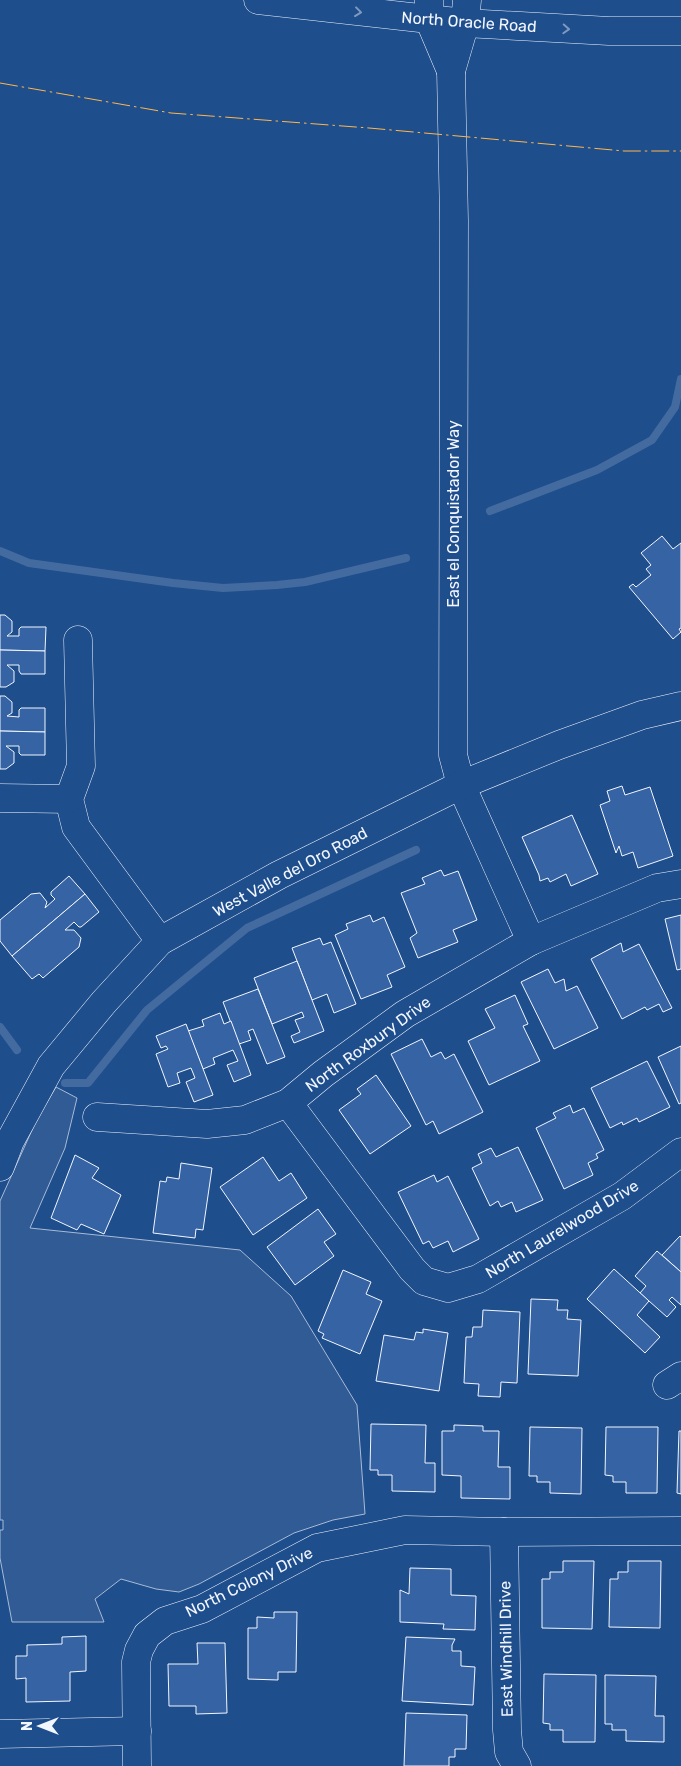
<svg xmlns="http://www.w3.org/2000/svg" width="681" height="1766" viewBox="0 0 681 1766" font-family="Rubik,sans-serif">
  <rect width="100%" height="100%" fill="#1f4e8c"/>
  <path fill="#305b95" stroke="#a8bbd7" d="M56,1087L77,1098L65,1148L30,1228L240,1250L291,1296L357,1405L365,1514L333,1520L294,1533L199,1584L179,1592L156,1589L121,1579L95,1599L104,1622H12L0,1558V1530H3V1520H0V1201L37,1119Z"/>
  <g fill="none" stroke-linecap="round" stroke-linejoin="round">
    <g stroke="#446ba0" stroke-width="8">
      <path d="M490,511L597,470L652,440L675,407L681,379"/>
      <path d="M0,551L29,563L173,583L223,588L277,585L305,582L406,558"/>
      <path d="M0,1027L17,1050"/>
      <path d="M65,1083H88L147,1010L247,928L416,850"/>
    </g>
  </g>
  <g fill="#3563a3" stroke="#f2f6ff">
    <path d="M662,536L673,549L681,543V628L679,629L681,632L673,639L629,587L633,584L636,587L651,575L646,569L651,565L641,553Z"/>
    <path d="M0,615H5L12,621V632L7,636H19V629L21,627H46L45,651L0,650Z"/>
    <path d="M0,650L45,651V674H21L19,671V665H7L14,671V682L6,687H0Z"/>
    <path d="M0,696H5L12,702V713L7,716L19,717V710L21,708H45V732L0,731Z"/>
    <path d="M0,731L45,732V755H21L19,753V746H6L14,752V763L6,769H0Z"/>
    <path d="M622,786L625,795L650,787L673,856L638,868L633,852L622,856L619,846L616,853L600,805L610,801L607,791Z"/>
    <path d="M572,815L598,874L571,886L566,874L550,882L548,878L540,881L539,875L522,837Z"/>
    <path d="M441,870L444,876L458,871L477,920L453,930L458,942L418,958L410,938L417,933L401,893L425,884L422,878Z"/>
    <path d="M69,876L85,894L12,956L0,941V920L31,894L40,893L47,902L45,908L55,899L51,895V892Z"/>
    <path d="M85,894L99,912L81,927H79L74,922L65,930H74L81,938L79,947L43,978L39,974L32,979L12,956Z"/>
    <path d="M370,915L373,922L384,917L405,967L387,975L392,987L361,999L335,935L348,929L346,924Z"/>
    <path d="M681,915V969L677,970L665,919Z"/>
    <path d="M320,938L323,945L331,942L356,1004L334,1013L327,994L312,1000L292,948Z"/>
    <path d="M621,943L623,952L639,944L672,1008L663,1012L659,1004L647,1010L645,1007L622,1019L591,959Z"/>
    <path d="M297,961L324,1031L294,1043L291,1036L300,1032L295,1020L304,1017L302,1012L272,1024L254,978Z"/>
    <path d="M548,969L555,983L564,979L566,991L577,986L598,1028L554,1049L521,982Z"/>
    <path d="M258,989L285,1057L267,1064L253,1029L248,1031L251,1040L239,1044L223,1002Z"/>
    <path d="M515,995L528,1024L523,1026L540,1061L489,1085L468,1041L495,1028L485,1009Z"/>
    <path d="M220,1013L224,1024L231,1021L251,1075L234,1082L227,1065L238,1061L233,1050L213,1058L215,1064L203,1069L188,1031L204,1026L202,1020Z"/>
    <path d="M186,1024L213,1095L194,1102L186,1082L195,1078L191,1068L177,1073L180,1083L168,1087L156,1054L168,1049L166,1046L161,1048L156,1036Z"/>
    <path d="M422,1039L431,1057L441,1052L445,1059L454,1054L483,1112L439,1134L433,1121L426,1125L391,1054Z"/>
    <path d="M681,1046V1103L679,1104L658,1057Z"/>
    <path d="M647,1061L670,1107L639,1122L637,1118L623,1125L622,1122L610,1128L591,1088Z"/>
    <path d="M376,1075L411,1126L370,1154L339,1110L361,1094L357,1089Z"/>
    <path d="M570,1105L573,1113L584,1108L604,1150L596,1154L598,1158L588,1163L593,1175L564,1189L536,1128L556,1118L553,1113Z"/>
    <path d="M518,1147L543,1200L516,1212L512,1202L501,1207L498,1201L490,1206L472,1168L482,1163L478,1154L491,1148L496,1157Z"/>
    <path d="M75,1155L99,1168L92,1178L121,1195L104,1234L81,1224L77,1230L51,1218Z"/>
    <path d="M263,1157L279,1181L291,1173L307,1198L253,1235L220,1187Z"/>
    <path d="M181,1163L212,1168L203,1230L196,1229L195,1238L153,1233L160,1181L166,1182L167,1177L179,1179Z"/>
    <path d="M434,1175L437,1182L448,1176L479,1239L453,1252L448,1241L433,1248L429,1241L423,1244L398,1192Z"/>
    <path d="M318,1209L336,1234L324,1242L334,1256L295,1285L267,1247Z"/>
    <path d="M680,1236L681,1237V1272L662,1255Z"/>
    <path d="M657,1251L681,1272V1305L672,1297L669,1300L676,1307L667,1317L640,1293L646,1286L635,1276Z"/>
    <path d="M614,1269L649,1301L637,1315L660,1337L645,1353L587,1299Z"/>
    <path d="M343,1270L371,1282L366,1294L382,1301L360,1354L322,1338L324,1334L318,1331Z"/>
    <path d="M531,1299L558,1300L557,1310H568L567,1319L581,1320L578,1376L528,1374Z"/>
    <path d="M483,1310L520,1312L517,1383L501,1382L500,1397L478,1396L479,1384L464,1383L466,1337H472L473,1327H482Z"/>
    <path d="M423,1329L448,1333L439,1391L376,1381L384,1335L414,1340L416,1332L423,1333Z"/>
    <path d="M371,1424L426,1425L425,1463H435V1492L392,1491V1475H378V1470H370Z"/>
    <path d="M454,1425L483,1426V1431H499L498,1467H510V1499L461,1498V1476L442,1475V1431H454Z"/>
    <path d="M530,1427L582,1428L581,1494L550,1493V1482H537V1476H529Z"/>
    <path d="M606,1427H658L657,1493H626V1482H613V1476L605,1475Z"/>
    <path d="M679,1431H681V1494L677,1493Z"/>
    <path d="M563,1561H594L592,1629L542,1628V1579H550V1572H563Z"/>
    <path d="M628,1561H661L660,1628L609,1627L610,1579H618V1572H628Z"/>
    <path d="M410,1568L451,1569V1595L476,1596L475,1630L443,1629L444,1624L400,1622V1590L409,1594Z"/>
    <path d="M274,1612H297L296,1672H278V1680L248,1679V1628H257V1617L274,1618Z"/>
    <path d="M86,1636V1671L70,1672V1701L26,1702V1678L16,1679V1656H27V1645L62,1644V1637Z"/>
    <path d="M406,1637L455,1639L452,1645V1651H461V1666L475,1667L473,1705L402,1701Z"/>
    <path d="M197,1643H225L227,1713L196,1714V1706H169L168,1664H198Z"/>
    <path d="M544,1674L596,1675L595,1742H563V1730H550V1724L543,1723Z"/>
    <path d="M605,1675L656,1676L655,1716H664V1742L626,1741V1730H612V1724H605Z"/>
    <path d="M406,1713L467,1715L466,1749H455V1757H449V1766H404Z"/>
  </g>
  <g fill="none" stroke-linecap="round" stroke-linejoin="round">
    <defs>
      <g id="minor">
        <path d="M429,0V19L451,71"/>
        <path d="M467,0L465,23L451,71L454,221L453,755L461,785L531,941"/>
        <path d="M78,640L81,766L69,799L76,827L160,941"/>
        <path d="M0,798L69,799"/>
        <path d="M288,1103L412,1269L424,1281L448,1288L478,1279L622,1196L681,1152"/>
        <path d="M97,1117L207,1124L245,1120L288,1103L323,1074L405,1014L531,941L657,888L681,884"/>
        <path d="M0,1167L10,1141L51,1066L104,1002L160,941L279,875L461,785L559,745L642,715L681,706"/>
        <path d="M667,1385L681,1376"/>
        <path d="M504,1532L507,1730L509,1752L517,1766"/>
        <path d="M0,1734L137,1731"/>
        <path d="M137,1766L136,1662L139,1650L147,1635L165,1621L202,1609L317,1548L405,1530L504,1532L681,1531"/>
      </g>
      <path id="highway" d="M258,0L465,23L609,31H681"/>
    </defs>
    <use href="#minor" stroke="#f2f6ff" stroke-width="29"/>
    <use href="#highway" stroke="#f2f6ff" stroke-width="29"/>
    <use href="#minor" stroke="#1f4e8c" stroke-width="28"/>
    <use href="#highway" stroke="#1f4e8c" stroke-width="28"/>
    <path stroke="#ffb74d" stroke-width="1" stroke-dasharray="18 4 2.5 4" stroke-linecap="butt" d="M0,83L171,113L369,128L624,151H681"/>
  </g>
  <defs><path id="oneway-chevron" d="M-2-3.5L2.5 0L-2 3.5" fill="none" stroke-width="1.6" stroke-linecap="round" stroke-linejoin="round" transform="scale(1.25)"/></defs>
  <g stroke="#7e9ac0">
    <use href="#oneway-chevron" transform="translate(358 12) rotate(7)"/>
    <use href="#oneway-chevron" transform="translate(566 29) rotate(3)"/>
  </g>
  <g text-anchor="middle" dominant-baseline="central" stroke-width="4" stroke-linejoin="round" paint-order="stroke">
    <g font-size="16" fill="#f2f6ff" stroke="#1f4e8c">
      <text transform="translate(469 22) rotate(4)">North Oracle Road</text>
      <text transform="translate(453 514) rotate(-90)">East el Conquistador Way</text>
      <text transform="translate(290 872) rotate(-28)">West Valle del Oro Road</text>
      <text transform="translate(368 1044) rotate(-36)">North Roxbury Drive</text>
      <text transform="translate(562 1229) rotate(-31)">North Laurelwood Drive</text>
      <text transform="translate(249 1582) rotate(-26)">North Colony Drive</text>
      <text transform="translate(506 1649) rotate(-91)">East Windhill Drive</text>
    </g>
  </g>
  <g transform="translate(40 1726) rotate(270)" stroke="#1f4e8c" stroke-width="4" paint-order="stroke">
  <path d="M0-4L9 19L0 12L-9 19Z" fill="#f2f6ff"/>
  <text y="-8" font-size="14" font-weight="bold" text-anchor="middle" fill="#f2f6ff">N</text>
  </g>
</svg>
